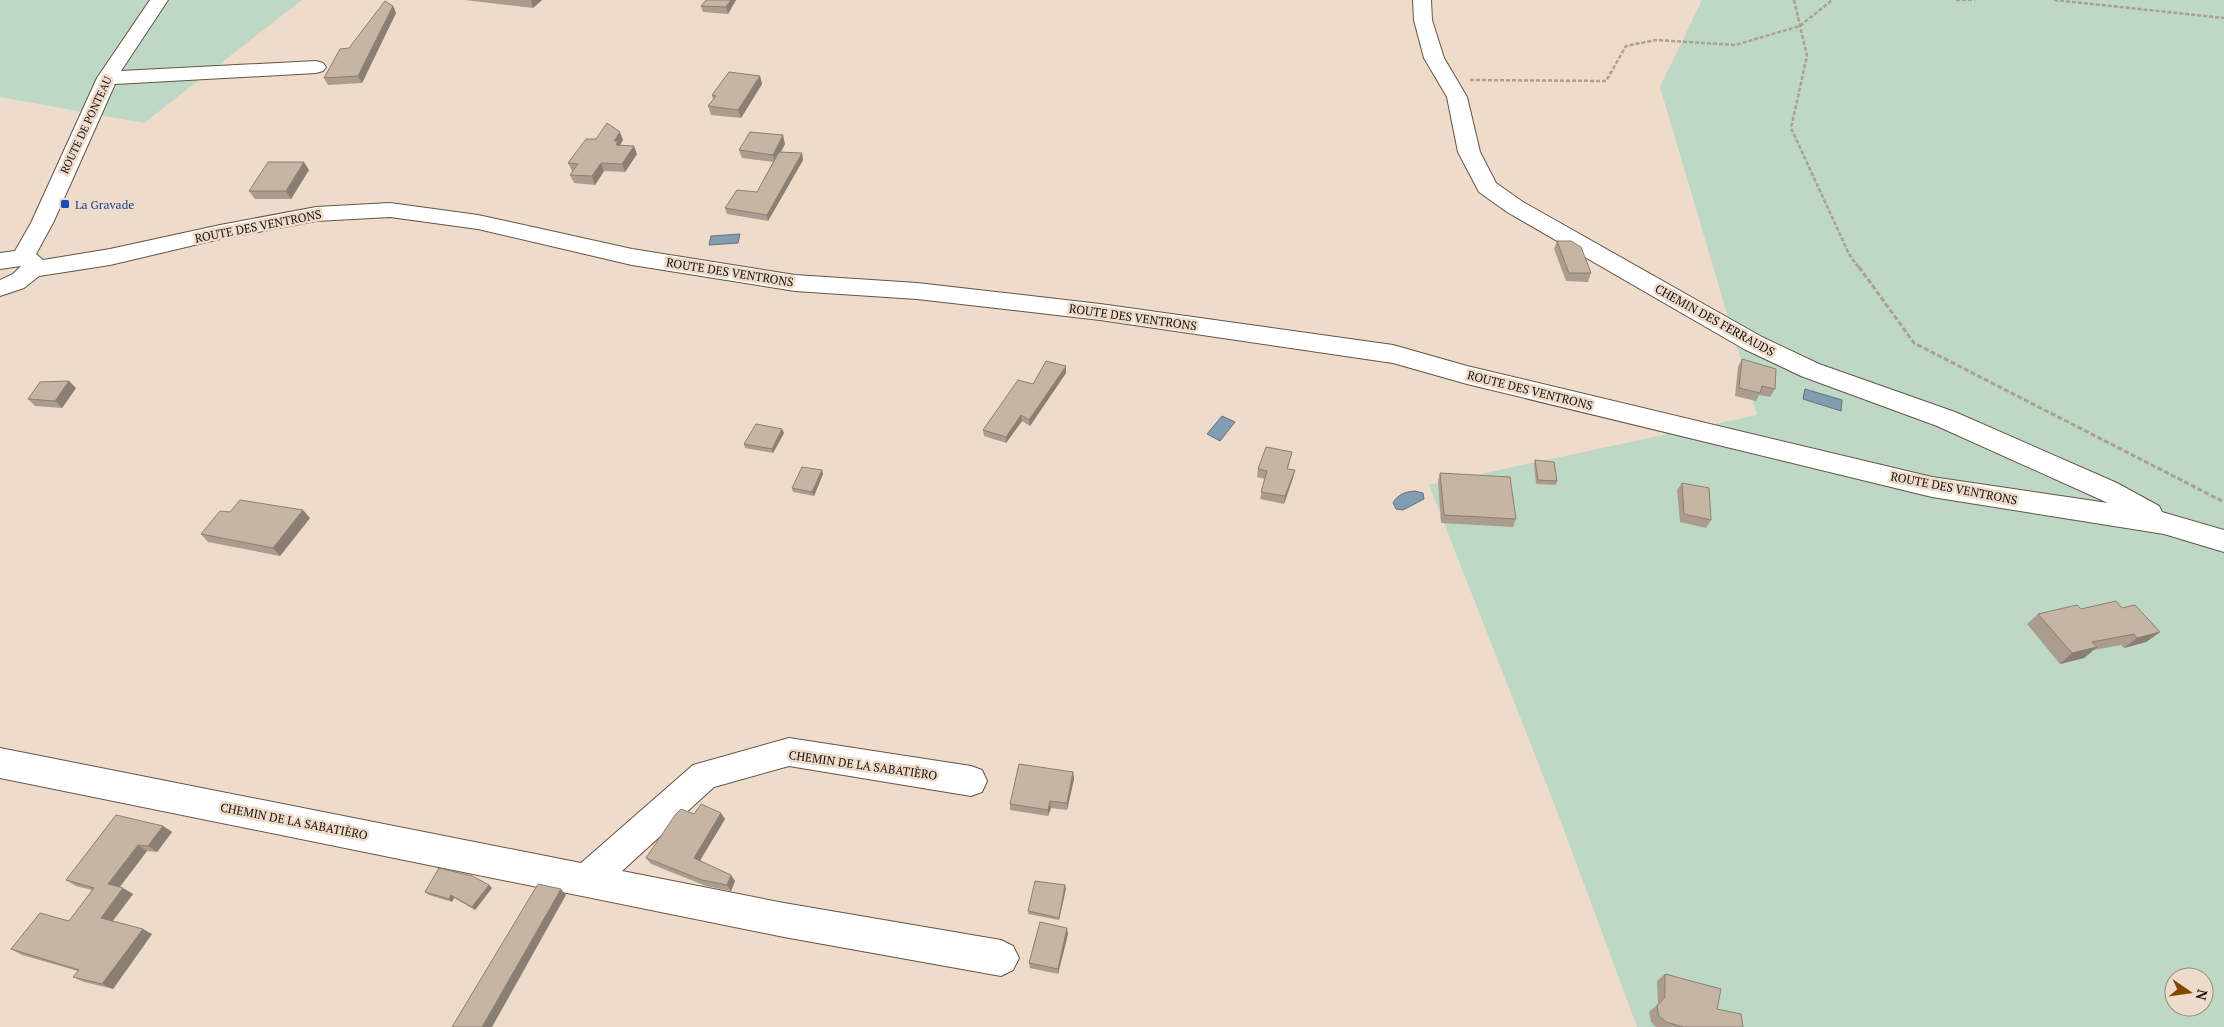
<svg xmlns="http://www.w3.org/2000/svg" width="2224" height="1027" viewBox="0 0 2224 1027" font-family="'PT Serif',serif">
  <rect width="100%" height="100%" fill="#eedbca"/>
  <g fill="#bdd8c4" fill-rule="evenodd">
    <path d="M0,0H302L144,123L0,97Z"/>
    <path d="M1702,0H2224V1027H1637L1557,811L1429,485L1757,415L1660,87ZM2174,977H2204V1007H2174Z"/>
  </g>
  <g fill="#829db1" stroke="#627380">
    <path d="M740,234L738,243L709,245L711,236Z"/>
    <path d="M1805,389L1842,400L1841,411L1803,399Z"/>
    <path d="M1222,416L1235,422L1220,441L1207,434Z"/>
    <path d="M1415,491L1423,493L1424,499L1403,510L1396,509L1393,503C1398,494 1405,492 1415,491Z"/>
  </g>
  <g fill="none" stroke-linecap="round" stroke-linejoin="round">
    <defs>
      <g id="minor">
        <path d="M150,0H168L121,71L316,61L323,63L326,67L323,71L316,73L115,84L53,223L36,254L43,260L110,249L220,225L316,207L390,203L478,215L632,249L795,275L917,283L1100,304L1393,345L1467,366L1932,477L2108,503L1937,426L1801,376L1744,349L1507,212L1479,192L1458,152L1447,97L1424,58L1414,20L1413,0H1431L1432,20L1444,58L1467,97L1480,152L1496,183L1523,202L1762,337L1819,364L1955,412L2117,483L2159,506L2162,512L2224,530V552L2164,534L1932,497L1467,384L1393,363L1100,320L917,299L795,291L632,265L478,229L390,217L316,221L220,239L110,265L39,276L24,288L0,296V280L13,274L21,266L0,269V253L15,251L31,223L97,78Z"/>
        <path d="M789,738L971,766L982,770L987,781L982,792L971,796L789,766L714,787L622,871L784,903L1001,940L1013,946L1019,958L1013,970L1001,976L784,937L0,778V748L581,863L693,765Z"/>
      </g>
    </defs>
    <use href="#minor" stroke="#645446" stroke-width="2"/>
    <g stroke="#ae9f91" stroke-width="2.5" stroke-dasharray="4 2" stroke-linecap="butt">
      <path d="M1794,0L1807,56L1791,128L1849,254L1859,268"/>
      <path d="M1956,0H1975"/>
      <path d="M2054,0L2224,18"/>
      <path d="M1470,80L1606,81L1626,46L1656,40L1735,45L1800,26L1832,0"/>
    </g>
    <path stroke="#ae9f91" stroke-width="3" stroke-dasharray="5 2.5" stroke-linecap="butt" d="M1859,267L1914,343L2224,502"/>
    <use href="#minor" fill="#fff" fill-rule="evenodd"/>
  </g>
  <g fill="#ab9c8d">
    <path d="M464,0H542L533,8Z"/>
    <path d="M706,0H736L728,14L703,12L701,6Z"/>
    <path d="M393,6L396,13L362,83L328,85L324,78L349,48Z"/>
    <path d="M760,76L762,84L741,118L711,115L708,106L713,100L712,95Z"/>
    <path d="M596,139L623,140L620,145L637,154L625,172L604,171L595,185L574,183L570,175L573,171H572L568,163Z"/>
    <path d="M785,144L780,152L802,153L803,160L768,221L727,214L725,208L757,192L773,162L742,158L739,150Z"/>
    <path d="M309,170L291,199H255L249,191Z"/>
    <path d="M1557,241L1591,273L1588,282L1566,281L1554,249Z"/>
    <path d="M1742,359L1775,389L1770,397L1759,395L1756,401L1735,396L1738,367Z"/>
    <path d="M1066,373L1030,426L1022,421L1006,443L984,436L983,430L1033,384Z"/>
    <path d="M76,388L62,408L35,406L28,399Z"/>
    <path d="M782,429L784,433L773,453L745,448L744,444Z"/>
    <path d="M1292,452L1288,469L1295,470L1293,478L1284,504L1260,499L1265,479L1257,477L1258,469Z"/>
    <path d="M1535,460L1557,481L1556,485L1536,484L1534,464Z"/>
    <path d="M1440,473L1516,519L1513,527L1441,523L1438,481Z"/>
    <path d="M823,474L814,496L793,492L792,488Z"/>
    <path d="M1682,483L1711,520L1706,528L1680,522L1677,490Z"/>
    <path d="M310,518L280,556L208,542L201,534Z"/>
    <path d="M2122,608L2160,632L2146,642L2124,648L2121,645L2094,650L2084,658L2060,664L2027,624L2038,614L2081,609Z"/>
    <path d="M1073,772L1074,779L1067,810L1051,808L1048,816L1010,810V804Z"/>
    <path d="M694,814L725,819L700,860L735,881L731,891L706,886L651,864L646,858Z"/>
    <path d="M163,826L172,832L157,852L147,851L120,887L133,894L113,921L152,934L113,989L84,982L73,977L78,971L22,955L11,949L69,921L92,890L76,886L66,880Z"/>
    <path d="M489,885L492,888L475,910L454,898L452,902L429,895L425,892Z"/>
    <path d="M1066,888L1059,920L1028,914V911Z"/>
    <path d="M1068,934L1058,974L1030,968L1029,963Z"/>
    <path d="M1665,974L1717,1009L1743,1027H1656L1651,1022L1649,1012L1658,1004L1657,981Z"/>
  </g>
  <g fill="#8b7f73">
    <path d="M531,0H542L533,8Z"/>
    <path d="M731,0H736L728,14L726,7Z"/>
    <path d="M393,6L396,13L362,83L358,76Z"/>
    <path d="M760,76L762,84L741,118L738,110Z"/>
    <path d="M620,132L623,140L617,149L614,141Z"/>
    <path d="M783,135L785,144L775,163L773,155Z"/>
    <path d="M634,146L637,154L625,172L622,164Z"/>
    <path d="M802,153L803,160L768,221L767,215Z"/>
    <path d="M304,162L309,170L291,199L286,191Z"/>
    <path d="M601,163L604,171L595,185L592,176Z"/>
    <path d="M1066,366V373L1030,426L1029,420Z"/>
    <path d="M69,381L76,388L62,408L55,401Z"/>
    <path d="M1021,415L1022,421L1006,443V437Z"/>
    <path d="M782,429L784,433L773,453L772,449Z"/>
    <path d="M822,470L823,474L814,496L812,492Z"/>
    <path d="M1295,470L1293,478L1284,504L1285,496Z"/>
    <path d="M303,510L310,518L280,556L273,548Z"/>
    <path d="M2160,632L2146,642L2124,648L2137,638Z"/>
    <path d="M2097,647L2084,658L2060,664L2072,653Z"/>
    <path d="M1073,772L1074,779L1067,810V803Z"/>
    <path d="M1050,801L1051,808L1048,816V810Z"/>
    <path d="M721,813L725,819L698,864L694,858Z"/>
    <path d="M163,826L172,832L157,852L148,846Z"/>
    <path d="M138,845L147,851L118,889L108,884Z"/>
    <path d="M731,875L735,881L731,891L727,885Z"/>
    <path d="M489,885L492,888L475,910L472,907Z"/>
    <path d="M1065,885L1066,888L1059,920V918Z"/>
    <path d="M123,888L133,894L111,923L101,918Z"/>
    <path d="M561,889L566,895L492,1027H482Z"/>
    <path d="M451,895L454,898L452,902L449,899Z"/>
    <path d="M1067,928L1068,934L1058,974V969Z"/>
    <path d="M143,929L152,934L113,989L102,984Z"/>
  </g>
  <g fill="#c7b5a4" stroke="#8b7f73">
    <path d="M706,0H731L726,7L701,6Z"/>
    <path d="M385,1L393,6L358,76L324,78L340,49L349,48Z"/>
    <path d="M729,72L760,76L738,110L708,106L716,96L712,95Z"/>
    <path d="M607,123L620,132L614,141H618L616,145L634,146L622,164L601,163L592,176L570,175L578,164L568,163L586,139H596Z"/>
    <path d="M750,132L783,135L773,155L739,150Z"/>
    <path d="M779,152L802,153L767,215L725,208L737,190L757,192Z"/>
    <path d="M268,162H304L286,191H249Z"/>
    <path d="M1557,241H1571L1581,247L1591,273H1569Z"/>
    <path d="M1742,359L1776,369L1775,389L1762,386L1760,393L1739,388Z"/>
    <path d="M1046,361L1066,366L1029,420L1021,415L1006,437L983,430L1018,380L1033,384Z"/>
    <path d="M69,381L55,401L28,399L40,382Z"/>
    <path d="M756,424L782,429L772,449L744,444Z"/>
    <path d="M1266,447L1292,452L1287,469L1295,470L1285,496L1261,492L1267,471L1258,469Z"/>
    <path d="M1535,460L1554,462L1557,481L1538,480Z"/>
    <path d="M802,467L822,470L812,492L792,488Z"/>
    <path d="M1440,473L1510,477L1516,519L1444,515Z"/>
    <path d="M1682,483L1709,488L1711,520L1684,514Z"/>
    <path d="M240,500L303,510L273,548L201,534L220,511L230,512Z"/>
    <path d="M2116,601L2122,608L2135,605L2160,632L2137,638L2134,634L2092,642L2097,647L2072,653L2038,614L2077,605L2081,609Z"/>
    <path d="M1019,764L1073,772L1067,803L1050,801L1048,810L1010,804Z"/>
    <path d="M701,804L721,813L694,858L731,875L727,885L702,880L646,858L675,815L681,809L694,814Z"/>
    <path d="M116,815L163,826L148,846L138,845L108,884L123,888L101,918L143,929L102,984L73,977L79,970L11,949L40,913L69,921L94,888L66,880Z"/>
    <path d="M439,868L472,876L489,885L472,907L451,895L449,899L425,892Z"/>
    <path d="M1035,881L1065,885L1059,918L1028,911Z"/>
    <path d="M538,884L561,889L482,1027H452Z"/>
    <path d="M1040,922L1067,928L1058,969L1029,963Z"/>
    <path d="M1665,974L1721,989L1717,1009L1741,1014L1743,1027H1683L1666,1022L1659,1016L1657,1006L1665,997Z"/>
  </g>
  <rect fill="#1a4fb4" stroke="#eedbca" stroke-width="2" x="60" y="199" width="10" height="10" rx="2.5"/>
  <g text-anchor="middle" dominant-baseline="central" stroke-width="5" stroke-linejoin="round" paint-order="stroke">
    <g font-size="11" fill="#18120c" stroke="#eedbca">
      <text transform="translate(86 125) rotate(-65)">ROUTE DE PONTEAU</text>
    </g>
    <g font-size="12" fill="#164399" stroke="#eedbca" text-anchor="start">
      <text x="75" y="204">La Gravade</text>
    </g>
    <g font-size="12" fill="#18120c" stroke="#eedbca">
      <text transform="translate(258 226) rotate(-11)">ROUTE DES VENTRONS</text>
      <text transform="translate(730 272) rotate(9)">ROUTE DES VENTRONS</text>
      <text transform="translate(1133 317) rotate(8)">ROUTE DES VENTRONS</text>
      <text transform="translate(1715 320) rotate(29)">CHEMIN DES FERRAUDS</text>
      <text transform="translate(1530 390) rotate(14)">ROUTE DES VENTRONS</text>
      <text transform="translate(1954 488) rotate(11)">ROUTE DES VENTRONS</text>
      <text transform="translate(863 765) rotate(8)">CHEMIN DE LA SABATIÈRO</text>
      <text transform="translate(294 821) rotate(11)">CHEMIN DE LA SABATIÈRO</text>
    </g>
  </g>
  <g transform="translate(2189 992) rotate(103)"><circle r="24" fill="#eedbca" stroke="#988b7e"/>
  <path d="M0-4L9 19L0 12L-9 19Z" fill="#834700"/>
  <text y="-8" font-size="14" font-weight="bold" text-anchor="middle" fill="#18120c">N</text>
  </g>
</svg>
